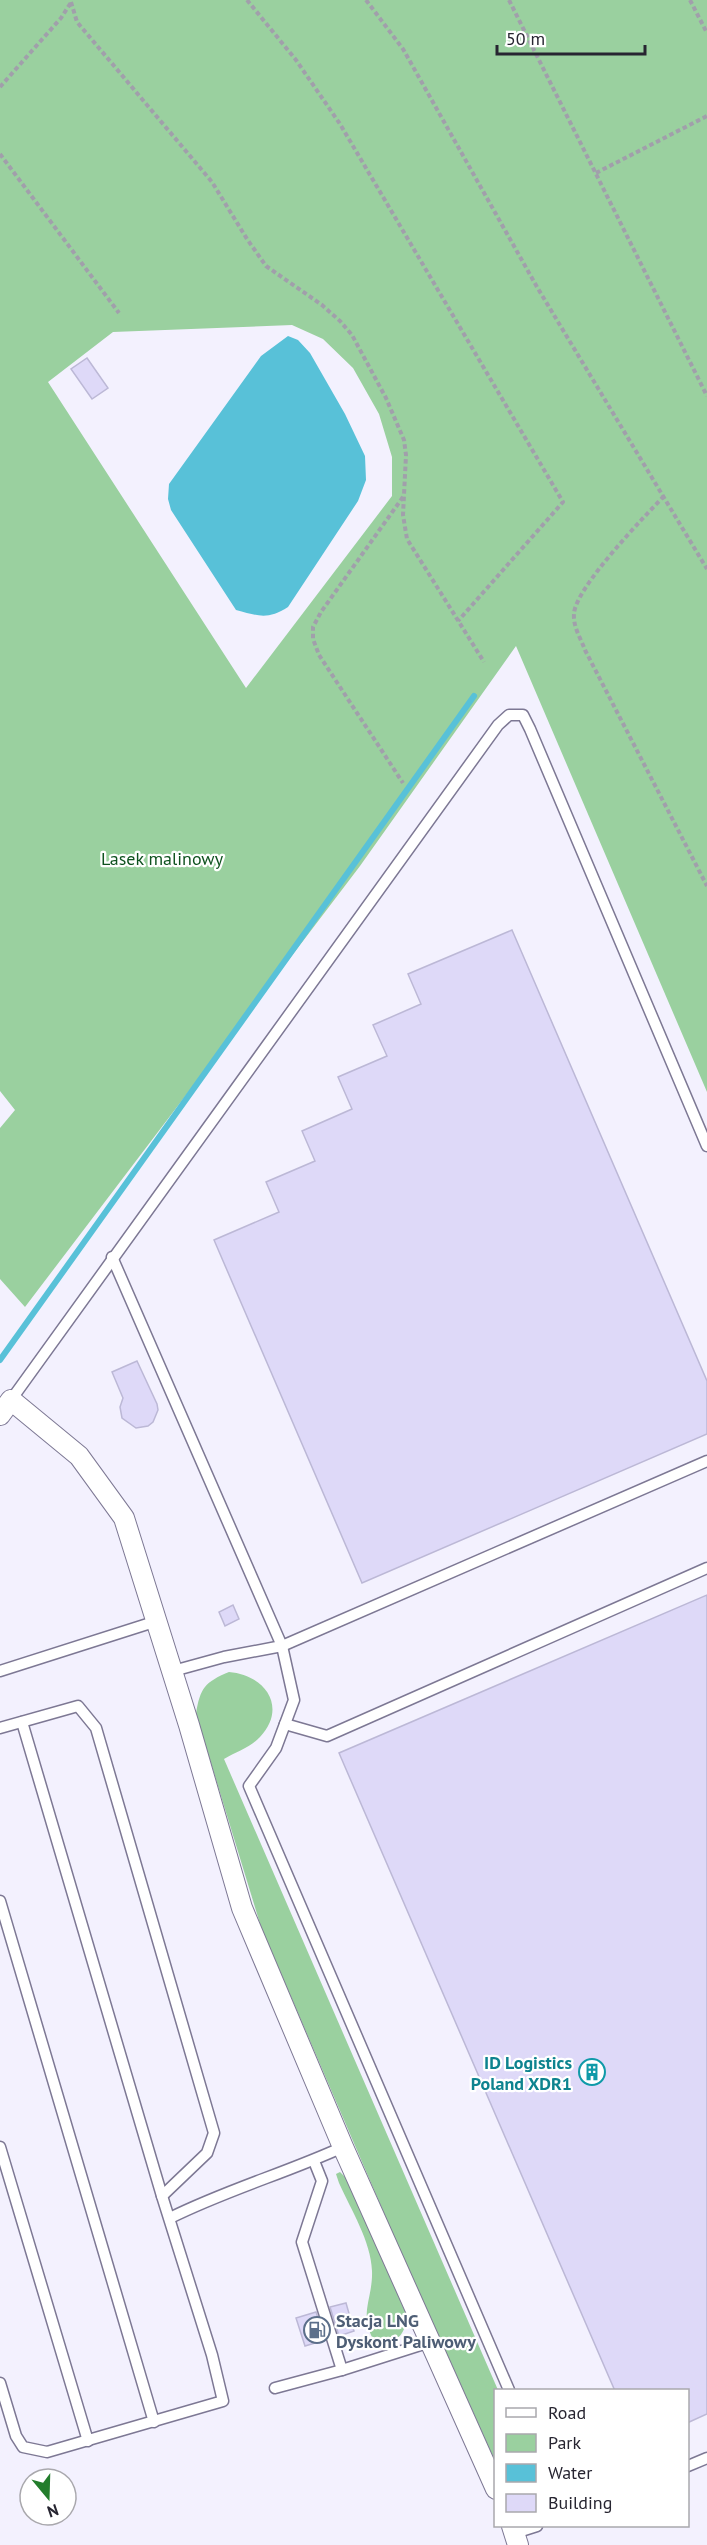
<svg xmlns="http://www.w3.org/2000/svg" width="707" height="2545" viewBox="0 0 707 2545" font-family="'PT Sans',sans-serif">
  <rect width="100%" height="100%" fill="#f3f1fe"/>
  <g fill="#9ad09f" fill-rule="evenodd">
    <path d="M0,0H707V1092L516,646L360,866L25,1307L0,1279V1128L15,1110L0,1091ZM292,325L323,339L353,368L379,414L392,457V496L246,688L48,382L113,332Z"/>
    <path d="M229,1672C265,1675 288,1707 260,1737C251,1747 236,1752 224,1759L498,2390H496L495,2461L390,2227L261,1927L196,1714C200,1688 205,1682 229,1672Z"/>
    <path d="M340,2172L348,2180L407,2316C404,2340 395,2343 373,2339C359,2313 373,2298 372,2271C371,2241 351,2210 339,2183L336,2174Z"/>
  </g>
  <path fill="#58c1d8" d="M288,336L298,340L310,353L345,414L365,456L366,480L358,501L288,607C268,620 258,616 236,610L171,510L168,499L169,484L261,356Z"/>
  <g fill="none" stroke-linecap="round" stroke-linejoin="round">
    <path stroke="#58c1d8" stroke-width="6" d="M0,1360L474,696"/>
  </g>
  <g fill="#ded9f8" stroke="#bcb8d6" stroke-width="1.5">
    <path d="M87,358L108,388L92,399L71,369Z"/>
    <path d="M512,930L707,1381V1434L362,1583L214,1240L279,1212L266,1182L315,1161L302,1131L352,1109L338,1077L387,1056L373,1025L421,1004L408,974Z"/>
    <path d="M137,1361L157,1404L158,1410L153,1422L148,1426L136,1428L122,1418L120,1407L123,1398L112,1372Z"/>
    <path d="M707,1595V2414L687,2423V2391H615L339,1753Z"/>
    <path d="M233,1605L239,1619L225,1626L219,1612Z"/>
    <path d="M346,2303L354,2331L339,2336L330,2307Z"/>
    <path d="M316,2312L325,2340L305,2346L296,2318Z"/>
  </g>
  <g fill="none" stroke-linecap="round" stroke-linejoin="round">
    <defs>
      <g id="service">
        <path d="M112,1257L282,1646L294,1700L276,1748L249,1786L509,2390"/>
        <path d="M11,1400L498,725L509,715H523L530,729L707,1146"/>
        <path d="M0,1671L157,1621"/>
        <path d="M173,1671L224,1657L282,1646L707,1461"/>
        <path d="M285,1724L327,1736L707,1568"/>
        <path d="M0,1728L78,1706L96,1728L214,2133L207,2153L162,2196"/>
        <path d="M0,1901L154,2422"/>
        <path d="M0,2147L88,2441"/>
        <path d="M314,2161L322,2181L302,2242L342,2370"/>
        <path d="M170,2218C226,2190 286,2173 343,2147"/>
        <path d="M0,2383L16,2436L23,2447L47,2452L223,2401L212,2355L162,2196L22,1722"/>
        <path d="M275,2388L342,2370L430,2342"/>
        <path d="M688,2466L707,2458"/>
        <path d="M515,2533L537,2526"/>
      </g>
      <g id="minor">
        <path d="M0,1415L11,1400L79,1456L124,1518L189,1725L242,1908L343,2147L496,2489"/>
        <path d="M512,2526L518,2545"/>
      </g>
    </defs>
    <use href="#service" stroke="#7d7894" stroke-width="13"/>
    <use href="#minor" stroke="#7d7894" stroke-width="22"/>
    <g stroke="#a19fab" stroke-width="4" stroke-dasharray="4.5 3" stroke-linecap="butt">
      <path d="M247,0L296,60L340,124L563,502L458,621"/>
      <path d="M366,0L403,49L537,287L707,569"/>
      <path d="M509,0L707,396"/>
      <path d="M690,0L707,33"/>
      <path d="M71,2L77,22L212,182L247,239L266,266L322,305L340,321L352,335L386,398L404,440L406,455L403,515L407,539L484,662"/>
      <path d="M0,87L61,18L72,1"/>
      <path d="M0,154L119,313"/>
      <path d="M596,173L707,116"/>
      <path d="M664,496C644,517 575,588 574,614C573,627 581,639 585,650L707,886"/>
      <path d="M403,497L321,612L313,627V639L319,655L403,783"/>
    </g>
    <use href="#service" stroke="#fff" stroke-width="10"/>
    <use href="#minor" stroke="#fff" stroke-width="20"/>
  </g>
  <defs>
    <symbol id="building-ring" viewBox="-11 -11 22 22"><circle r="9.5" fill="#fff" stroke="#0f9aa8" stroke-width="1.5"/><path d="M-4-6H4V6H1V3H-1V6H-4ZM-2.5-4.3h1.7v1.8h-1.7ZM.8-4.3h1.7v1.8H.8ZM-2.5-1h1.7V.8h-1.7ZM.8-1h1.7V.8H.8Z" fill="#0f9aa8"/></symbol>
    <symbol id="fuel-ring" viewBox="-11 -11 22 22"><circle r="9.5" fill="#fff" stroke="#5c6f8a" stroke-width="1.5"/><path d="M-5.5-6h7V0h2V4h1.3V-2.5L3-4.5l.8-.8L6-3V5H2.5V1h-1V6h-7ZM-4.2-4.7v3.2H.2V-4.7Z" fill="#5c6f8a"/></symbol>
  </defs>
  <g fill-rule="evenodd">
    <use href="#building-ring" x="577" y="2057" width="30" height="30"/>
    <use href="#fuel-ring" x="302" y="2315" width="30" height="30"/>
  </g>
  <g text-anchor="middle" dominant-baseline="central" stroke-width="4.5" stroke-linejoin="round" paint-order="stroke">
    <g font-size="18" fill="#0e521f" stroke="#fff">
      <text x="162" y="858">Lasek malinowy</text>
    </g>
    <g font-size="18" font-weight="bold" fill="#0d838f" stroke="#fff" text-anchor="end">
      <text x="572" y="2062">ID Logistics<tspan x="572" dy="21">Poland XDR1</tspan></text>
    </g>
    <g font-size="18" font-weight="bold" fill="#4e5e75" stroke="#fff" text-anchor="start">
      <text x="336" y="2320">Stacja LNG<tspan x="336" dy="21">Dyskont Paliwowy</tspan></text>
    </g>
  </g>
  <rect x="494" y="2389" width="195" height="138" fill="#ffffff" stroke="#a9a8ad" stroke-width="1.5"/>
  <rect x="506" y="2408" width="30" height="9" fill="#ffffff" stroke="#a9a8ad" stroke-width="1.5"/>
  <text x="548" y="2419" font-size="18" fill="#272531">Road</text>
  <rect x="506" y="2434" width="30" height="18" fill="#9ad09f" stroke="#a9a8ad" stroke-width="1.5"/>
  <text x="548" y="2449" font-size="18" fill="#272531">Park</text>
  <rect x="506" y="2464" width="30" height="18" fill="#58c1d8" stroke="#a9a8ad" stroke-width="1.5"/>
  <text x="548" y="2479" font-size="18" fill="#272531">Water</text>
  <rect x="506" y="2494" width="30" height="18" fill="#ded9f8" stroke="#a9a8ad" stroke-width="1.5"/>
  <text x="548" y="2509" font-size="18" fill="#272531">Building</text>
  <g transform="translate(48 2497) rotate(161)"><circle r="28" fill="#ffffff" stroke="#a9a8ad" stroke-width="1.5"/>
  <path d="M0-4.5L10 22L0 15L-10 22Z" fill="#237d2c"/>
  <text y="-9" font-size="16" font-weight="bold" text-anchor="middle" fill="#272531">N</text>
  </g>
  <path d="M497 45v9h148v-9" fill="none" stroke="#272531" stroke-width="3"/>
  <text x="506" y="45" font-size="18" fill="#272531" stroke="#ffffff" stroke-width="4.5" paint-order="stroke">50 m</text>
</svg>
